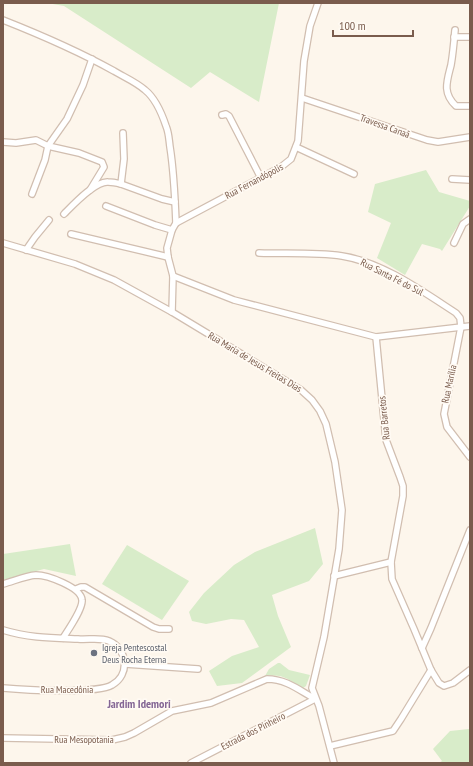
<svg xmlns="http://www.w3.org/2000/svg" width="473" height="766" viewBox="0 0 473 766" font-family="'PT Sans Narrow',sans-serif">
  <rect width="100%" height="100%" fill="#fdf6ec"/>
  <g fill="#d8ecc9">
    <path d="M47,3H279L259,102L210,72L191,88L64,6Z"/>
    <path d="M426,170L439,192L470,201V206L442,251L440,249L422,244L405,275L377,258L391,223L368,212L375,184Z"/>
    <path d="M315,528L323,564L309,581L272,595L278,616L291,647L242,683L217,686L209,671L232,656L259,647L244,620L231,619L206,624L192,621L189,612L204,593L234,565L255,552Z"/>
    <path d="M70,544L76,576L44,569L3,580V554Z"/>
    <path d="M127,545L189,581L162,620L102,584Z"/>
    <path d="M278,663H280L289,670L310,675L306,686L303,688C286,679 285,674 265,676L269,669Z"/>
    <path d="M469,719H470V763H439L442,761L433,749L450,731L469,729Z"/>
  </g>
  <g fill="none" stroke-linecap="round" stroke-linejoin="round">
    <defs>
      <g id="street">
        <path d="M3,20C41,35 78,51 114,71C124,77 136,82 145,90C155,98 162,114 166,126C169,133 169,140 170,147C174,172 175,198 176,223"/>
        <path d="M455,30C454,42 453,54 451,65C447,81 442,93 456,106H470"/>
        <path d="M454,37H470"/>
        <path d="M302,98L427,140L438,142L470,137"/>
        <path d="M222,115L226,114L229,116L261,178"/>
        <path d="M3,142L16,143L36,140L48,146L79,153L102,162L104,167L90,190"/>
        <path d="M296,147L354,174"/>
        <path d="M452,179L470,180"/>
        <path d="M121,184L162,199L175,202"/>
        <path d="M32,194L45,160L48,146L67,119L83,85L92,59"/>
        <path d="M106,206L155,225L172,230"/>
        <path d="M64,214C73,205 95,181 108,182C112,182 117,183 121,184L124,159L123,133"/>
        <path d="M71,234L168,257"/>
        <path d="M3,243L75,264L114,280L172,312L301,390L312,400L320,411L326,424L335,462L342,510L339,549L324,637L312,688L319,706L334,763"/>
        <path d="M454,243L463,224L470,219"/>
        <path d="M26,250L35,237L49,220"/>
        <path d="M259,253C287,254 315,252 342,256C382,262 422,291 456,313L460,318L461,327L444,414L447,427L470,457"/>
        <path d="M173,276L234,300L376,337L470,326"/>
        <path d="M172,312L173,276L168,257L167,248L172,230L176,223L281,167L291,159L298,141L304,61L310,26L318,3"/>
        <path d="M376,337L386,440L400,477L403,486V496L391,562L392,579L414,629L431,670L439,683L444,686L453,683L470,670"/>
        <path d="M334,576L391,562"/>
        <path d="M3,584C14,581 25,576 36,575C47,575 81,587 82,600C83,609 68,630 63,638"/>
        <path d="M76,589L81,587H85L153,627L159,629H169"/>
        <path d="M3,630C29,638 51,638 78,639C88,640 100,637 109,641C128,649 130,675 112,685C97,694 24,690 3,688"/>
        <path d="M422,648L431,628L470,530"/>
        <path d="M125,664L198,669"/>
        <path d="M3,738L112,740L125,737L134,733L172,711L211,703L267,679C286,679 299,690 315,699"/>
        <path d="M330,746L393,731L401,719L431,670"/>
        <path d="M191,763L315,699"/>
      </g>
    </defs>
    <use href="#street" stroke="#d1beb0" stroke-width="8"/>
    <use href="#street" stroke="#fff" stroke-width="5.5"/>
  </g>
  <circle fill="#6b7280" stroke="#fffaf3" stroke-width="1.5" cx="94" cy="653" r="4"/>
  <g text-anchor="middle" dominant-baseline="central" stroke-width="3.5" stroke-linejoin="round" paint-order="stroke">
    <g font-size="10" fill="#7a5c4d" stroke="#fffaf3">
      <text transform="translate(385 126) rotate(20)">Travessa Canaã</text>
      <text transform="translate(254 181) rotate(-28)">Rua Fernandópolis</text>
      <text transform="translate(392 277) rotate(27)">Rua Santa Fé do Sul</text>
      <text transform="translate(255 362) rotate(31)">Rua Maria de Jesus Freitas Dias</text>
      <text transform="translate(449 384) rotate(-78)">Rua Marília</text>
      <text transform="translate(384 418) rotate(-96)">Rua Barretos</text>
      <text x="67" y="689">Rua Macedônia</text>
      <text transform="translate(253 731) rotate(-27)">Estrada dos Pinheiro</text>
      <text x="84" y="739">Rua Mesopotania</text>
    </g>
    <g font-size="10" fill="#5b616d" stroke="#fffaf3" text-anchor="start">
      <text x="102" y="647">Igreja Pentescostal<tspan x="102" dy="12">Deus Rocha Eterna</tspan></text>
    </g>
    <g font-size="12" font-weight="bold" fill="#846695" stroke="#fffaf3">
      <text x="139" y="703">Jardim Idemori</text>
    </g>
  </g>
  <rect width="473" height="766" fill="none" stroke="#7a5c4d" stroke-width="8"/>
  <path d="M333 30v6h80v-6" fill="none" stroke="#7a5c4d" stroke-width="2"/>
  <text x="339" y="30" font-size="12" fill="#7a5c4d" stroke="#fffaf3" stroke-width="3" paint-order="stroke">100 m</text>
</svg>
